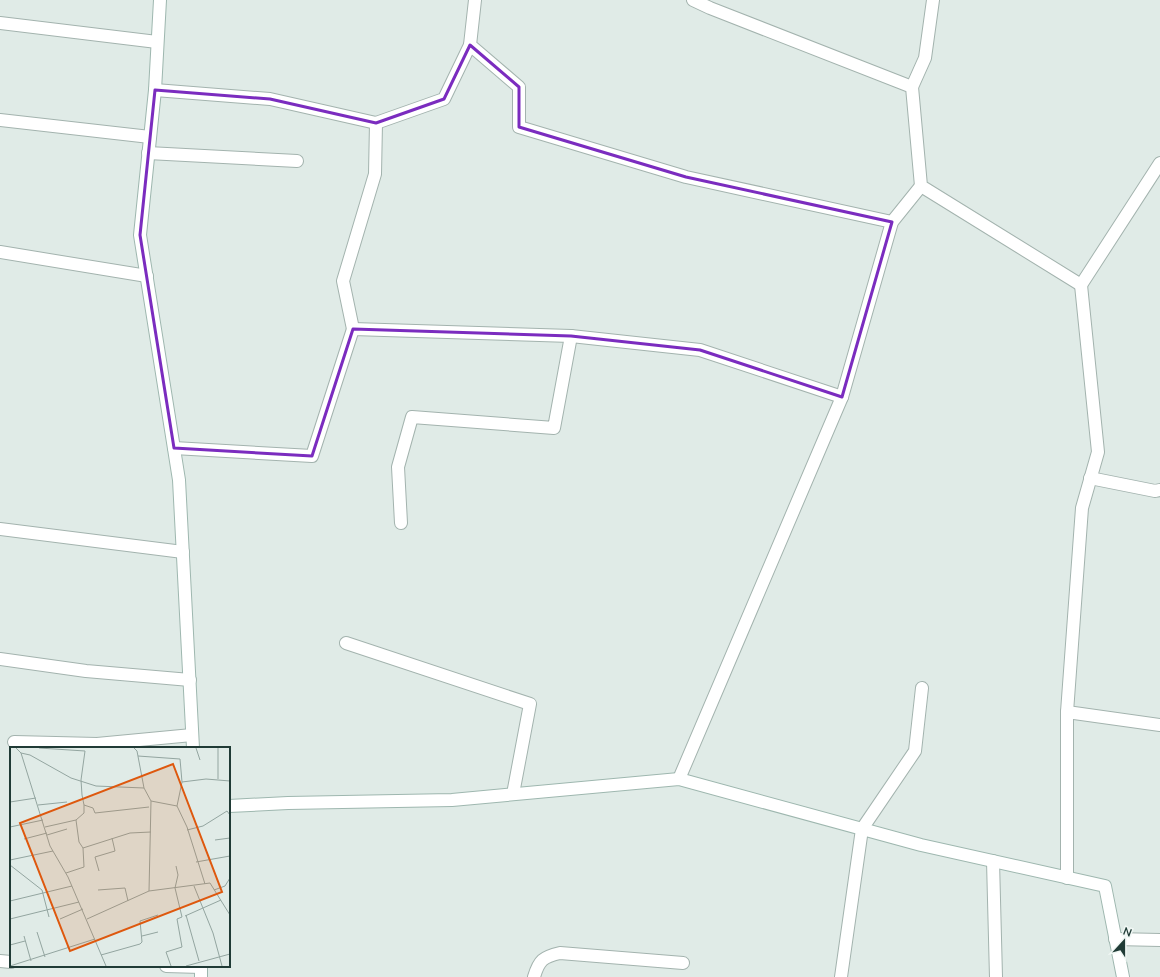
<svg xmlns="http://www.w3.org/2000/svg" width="1160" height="977" viewBox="0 0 1160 977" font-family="Mulish,sans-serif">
  <rect width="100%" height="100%" fill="#e0ebe7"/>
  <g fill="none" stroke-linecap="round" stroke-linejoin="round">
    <defs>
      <g id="street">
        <path d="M475,0L470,45L519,87V127L686,177L892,222"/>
        <path d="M693,0L710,8L912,87L921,186L1081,285L1160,163"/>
        <path d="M0,23L157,42"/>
        <path d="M912,87L925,58L933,0"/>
        <path d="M155,90L270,99L376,123L375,174L343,281L353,329"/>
        <path d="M0,120L150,137"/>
        <path d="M376,123L444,99L470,45"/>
        <path d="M148,153L297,161"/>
        <path d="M0,252L147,276"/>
        <path d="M174,448L312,456L353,329L571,336L700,350L842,397"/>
        <path d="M1090,478L1155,491L1160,490"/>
        <path d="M401,523L398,467L412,417L554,428L571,336"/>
        <path d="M0,529L183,552"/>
        <path d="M346,643L530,704L513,794"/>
        <path d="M0,659L86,671L190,680"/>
        <path d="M1067,712L1160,725"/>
        <path d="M14,742L97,744L192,735"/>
        <path d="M679,779L842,397L892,222L921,186"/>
        <path d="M993,861L996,977"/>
        <path d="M1067,878V712L1082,508L1098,452L1081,285"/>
        <path d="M1115,939L1160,940"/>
        <path d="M0,961L11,962"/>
        <path d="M166,966L201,967"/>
        <path d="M534,977C539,960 543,957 560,953L683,963"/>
        <path d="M841,977L862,829L915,751L922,688"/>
      </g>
      <g id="secondary">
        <path d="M160,0L155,90L140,235L179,480L193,748"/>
        <path d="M229,806L288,803L452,800L679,779L921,845L1105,886L1123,977"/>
        <path d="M201,977V966"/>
      </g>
    </defs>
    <use href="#street" stroke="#a3b3ae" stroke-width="14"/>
    <use href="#secondary" stroke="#9eb7af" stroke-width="14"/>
    <use href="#street" stroke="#fff" stroke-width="12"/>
    <use href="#secondary" stroke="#fff" stroke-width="12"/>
  </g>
  <path fill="none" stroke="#7b2cbf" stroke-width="3" stroke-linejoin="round" d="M470,45L519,87V127L686,177L892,222L842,397L700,350L571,336L353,329L312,456L174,448L140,235L155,90L270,99L376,123L444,99Z"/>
  <g transform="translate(10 747)">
    <rect width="220" height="220" fill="#e0ebe7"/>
    <path fill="none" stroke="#93a5a0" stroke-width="1" d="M6,1L11,6L40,99L58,130L96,219M29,1L75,4L71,33L72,48L74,58L83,61L85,66L139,60M124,1L127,4L134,41M186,1L190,13M11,6L20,8L61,31L86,39L134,41L141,54L167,59L172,35L196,32L220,34M128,9L170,12L172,35M208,32V1M0,55L26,51M28,58L57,55M167,59L177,80L195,137M66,73L74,66V58M0,80L33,73M35,80L66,73L69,95L73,101M177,83L193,79L217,64L220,68M37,88L57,82M14,92L37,86M205,93L220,91M0,101V116M0,113L43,104M186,115L220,109M0,118L32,143L39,170M89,124L85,110L105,104L102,91M56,126L74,120L73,101L120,86L141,85M184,139L203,186L212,219M88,143L115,141L118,154M204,143L215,139L220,131M139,144L141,54M0,154L62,139M176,168L189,214M175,169L211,153M0,172L69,155M50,172L73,162M77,172L139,144L200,136L220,168M27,185L35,210M14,189L21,214M132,189L148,185M0,198L15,194M91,208L130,197L132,195L130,174L148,168M0,219L85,192M161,219L156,205L172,200L167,172L172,170L165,141L168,128L166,119M176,219L220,207"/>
    <path fill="#de580e" fill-opacity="0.15" stroke="#de580e" stroke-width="2" d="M163,17L212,145L60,204L10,76Z"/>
    <rect width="220" height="220" fill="none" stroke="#203b36" stroke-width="2"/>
  </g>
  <g transform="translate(1124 941) rotate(21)" stroke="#f0f7f4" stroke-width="3" paint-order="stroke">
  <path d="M0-3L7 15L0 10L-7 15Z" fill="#203b36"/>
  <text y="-6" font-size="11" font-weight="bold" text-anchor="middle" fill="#203b36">N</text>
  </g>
</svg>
